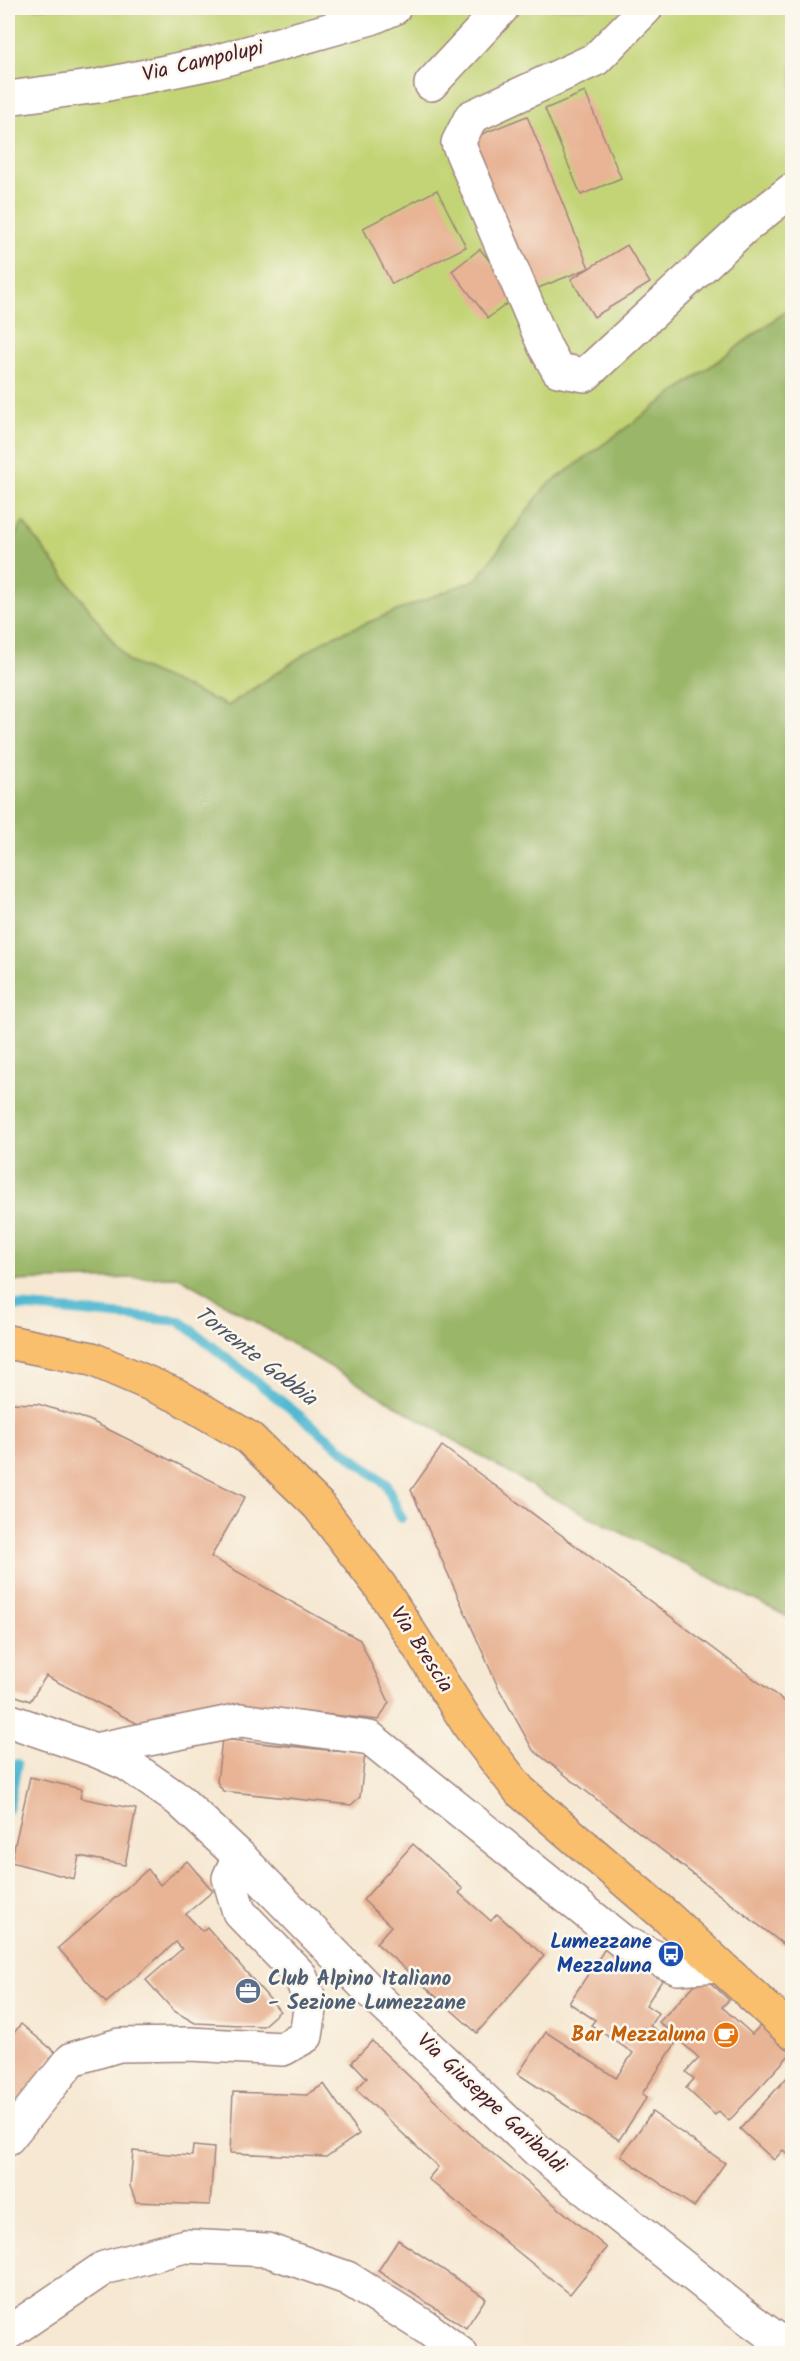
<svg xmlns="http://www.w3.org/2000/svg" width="800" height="2361" viewBox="0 0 800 2361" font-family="Kalam,sans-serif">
  <rect width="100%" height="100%" fill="#fbf7ec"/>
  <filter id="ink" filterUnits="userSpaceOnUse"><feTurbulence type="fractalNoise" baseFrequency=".0167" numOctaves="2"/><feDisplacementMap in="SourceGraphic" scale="12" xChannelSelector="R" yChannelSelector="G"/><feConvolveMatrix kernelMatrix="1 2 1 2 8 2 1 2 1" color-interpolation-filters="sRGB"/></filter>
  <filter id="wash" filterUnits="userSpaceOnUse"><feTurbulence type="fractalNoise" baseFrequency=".008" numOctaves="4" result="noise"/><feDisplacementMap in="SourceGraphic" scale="24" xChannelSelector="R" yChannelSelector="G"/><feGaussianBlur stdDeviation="1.35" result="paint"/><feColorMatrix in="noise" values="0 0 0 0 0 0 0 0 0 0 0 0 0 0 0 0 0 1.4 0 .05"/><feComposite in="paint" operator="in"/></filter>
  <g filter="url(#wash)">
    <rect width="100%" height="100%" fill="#f6e8d2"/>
    <path fill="#c3d476" stroke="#867a50" stroke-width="1.5" d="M8,8H792V307L545,487L477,579L327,639L227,706L129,662L23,522L8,548Z"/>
    <path fill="#9ab667" stroke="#726a49" stroke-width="1.5" d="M792,307V1619L545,1494L179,1277L8,1281V548L23,522L129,662L228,706L327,639L477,579L545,487Z"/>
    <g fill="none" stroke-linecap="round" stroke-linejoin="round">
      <g stroke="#53b9d1" stroke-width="10">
        <path d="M8,1305L180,1321L386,1484L401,1518"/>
        <path d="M8,1809L17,1764"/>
      </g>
    </g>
    <g id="blocks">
      <g fill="#e8b495">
        <path d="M585,92L621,178L581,195L545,109Z"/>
        <path d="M527,116L589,268L533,290L472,138Z"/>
        <path d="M437,190L466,247L392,284L363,228Z"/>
        <path d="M627,245L650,283L594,317L571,279Z"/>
        <path d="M480,249L517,296L488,318L452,271Z"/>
        <path d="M8,1403L38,1404L89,1420L245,1497L211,1557L360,1640L389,1702L379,1720L240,1705L140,1725L46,1676L30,1701L8,1693Z"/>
        <path d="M442,1446L792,1707V1951L533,1750L498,1687L411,1490Z"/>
        <path d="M222,1739L365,1754L360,1797L351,1805L223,1791L217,1782Z"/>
        <path d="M30,1777L82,1789L80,1798L136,1809L125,1865L79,1856L74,1879L11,1862Z"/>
        <path d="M413,1844L463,1889L459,1893L491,1921L497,1914L544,1956L477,2033L376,1943L391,1926L363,1900Z"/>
        <path d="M187,1861L213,1891L186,1914L202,1931L207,1927L280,2011L263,2026L195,2023L174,2011L146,1980L182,1949L176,1942L106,2003L58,1948L148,1869L160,1885Z"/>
        <path d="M608,1944L663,1979L646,2005L658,2013L650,2026L676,2043L642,2094L647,2097L619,2140L518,2074L546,2032L616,2078L633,2053L591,2025L595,2020L569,2003Z"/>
        <path d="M703,1976L729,2000L722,2007L752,2034L762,2024L792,2052L729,2121L719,2111L715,2115L686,2088L694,2079L686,2072L699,2058L659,2022Z"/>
        <path d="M21,2024L55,2052L8,2118V2040Z"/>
        <path d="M372,2041L475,2139L607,2248L570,2294L428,2179L438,2167L356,2089L367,2078L352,2062Z"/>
        <path d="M792,2072V2158L783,2150L774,2160L740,2129Z"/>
        <path d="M324,2084L359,2134L326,2157L230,2153L233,2092L307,2095Z"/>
        <path d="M652,2112L725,2163L694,2207L621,2156Z"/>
        <path d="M193,2146L214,2148L210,2205L136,2202L130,2186L133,2151L192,2156Z"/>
        <path d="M398,2240L486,2298L466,2328L378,2271Z"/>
      </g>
    </g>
  </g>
  <g filter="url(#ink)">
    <use href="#blocks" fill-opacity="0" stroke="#a0847e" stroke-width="1.5"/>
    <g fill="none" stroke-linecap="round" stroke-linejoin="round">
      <defs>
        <g id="minor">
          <path d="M646,8L596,59L471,117L458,143L544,345L558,370L585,375L745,227L792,190"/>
          <path d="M431,84L502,8"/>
          <path d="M8,98L98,86L215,62L371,18L394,8"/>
          <path d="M8,1720L95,1750L127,1764L179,1800L239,1856L379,2000L539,2152L741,2313L792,2350"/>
          <path d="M95,1750L241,1720L370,1738L623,1942L678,1968L718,1965"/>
          <path d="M8,2138L72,2059L119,2045L190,2044L283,2049L306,2036L311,2003L300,1975L239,1912L229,1878L239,1856"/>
          <path d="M8,2333L104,2268L185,2246L267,2250L347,2278L427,2328L461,2354"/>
        </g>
        <path id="major" d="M8,1342L92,1359L176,1395L249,1438L319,1506L380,1586L470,1727L520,1791L667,1917L792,2032"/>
      </defs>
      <use href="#minor" stroke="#a0847e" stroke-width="36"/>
      <use href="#major" stroke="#a0847e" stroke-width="36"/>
      <use href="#minor" stroke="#fff" stroke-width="33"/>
      <use href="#major" stroke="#f9bf6d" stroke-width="33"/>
    </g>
  </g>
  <defs>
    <symbol id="bus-disc" viewBox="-11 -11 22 22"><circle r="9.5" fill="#1a4fb4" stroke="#fbf7ec"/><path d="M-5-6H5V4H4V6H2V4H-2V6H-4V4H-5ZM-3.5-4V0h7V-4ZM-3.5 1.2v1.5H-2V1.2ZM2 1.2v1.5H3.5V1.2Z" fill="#fff"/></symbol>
    <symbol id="office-disc" viewBox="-11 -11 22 22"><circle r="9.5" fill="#5c6f8a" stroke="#fbf7ec"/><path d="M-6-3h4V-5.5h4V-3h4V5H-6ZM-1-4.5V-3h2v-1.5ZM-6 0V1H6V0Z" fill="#fff"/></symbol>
    <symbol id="cafe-disc" viewBox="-11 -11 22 22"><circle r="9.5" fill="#e8710a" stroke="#fbf7ec"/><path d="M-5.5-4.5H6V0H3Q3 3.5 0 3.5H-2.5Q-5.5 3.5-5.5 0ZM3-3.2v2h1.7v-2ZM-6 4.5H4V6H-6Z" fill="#fff"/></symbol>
  </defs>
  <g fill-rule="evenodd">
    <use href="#bus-disc" x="656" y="1939" width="30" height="30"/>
    <use href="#office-disc" x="233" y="1976" width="30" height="30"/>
    <use href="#cafe-disc" x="711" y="2020" width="30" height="30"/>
  </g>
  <g text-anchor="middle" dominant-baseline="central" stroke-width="5" stroke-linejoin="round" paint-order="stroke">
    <g font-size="21" fill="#4a1f2b" stroke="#fbf7ec">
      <text transform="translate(203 62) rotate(-13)">Via Campolupi</text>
      <text transform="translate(421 1650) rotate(57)">Via Brescia</text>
      <text transform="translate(491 2104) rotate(43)">Via Giuseppe Garibaldi</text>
    </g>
    <g font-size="21" font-weight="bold" fill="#164399" stroke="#fbf7ec" text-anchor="end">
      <text x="652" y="1942">Lumezzane<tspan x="652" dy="24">Mezzaluna</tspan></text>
    </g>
    <g font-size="21" font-weight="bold" fill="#4e5e75" stroke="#fbf7ec" text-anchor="start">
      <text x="268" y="1979">Club Alpino Italiano<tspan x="268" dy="24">- Sezione Lumezzane</tspan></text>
    </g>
    <g font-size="21" font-weight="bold" fill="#c56008" stroke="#fbf7ec" text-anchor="end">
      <text x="706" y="2035">Bar Mezzaluna</text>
    </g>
    <g font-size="22" font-style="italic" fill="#4d5565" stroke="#fbf7ec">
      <text transform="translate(255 1357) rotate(38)">Torrente Gobbia</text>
    </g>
  </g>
  <rect width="800" height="2361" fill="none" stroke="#fbf7ec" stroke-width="30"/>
</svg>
